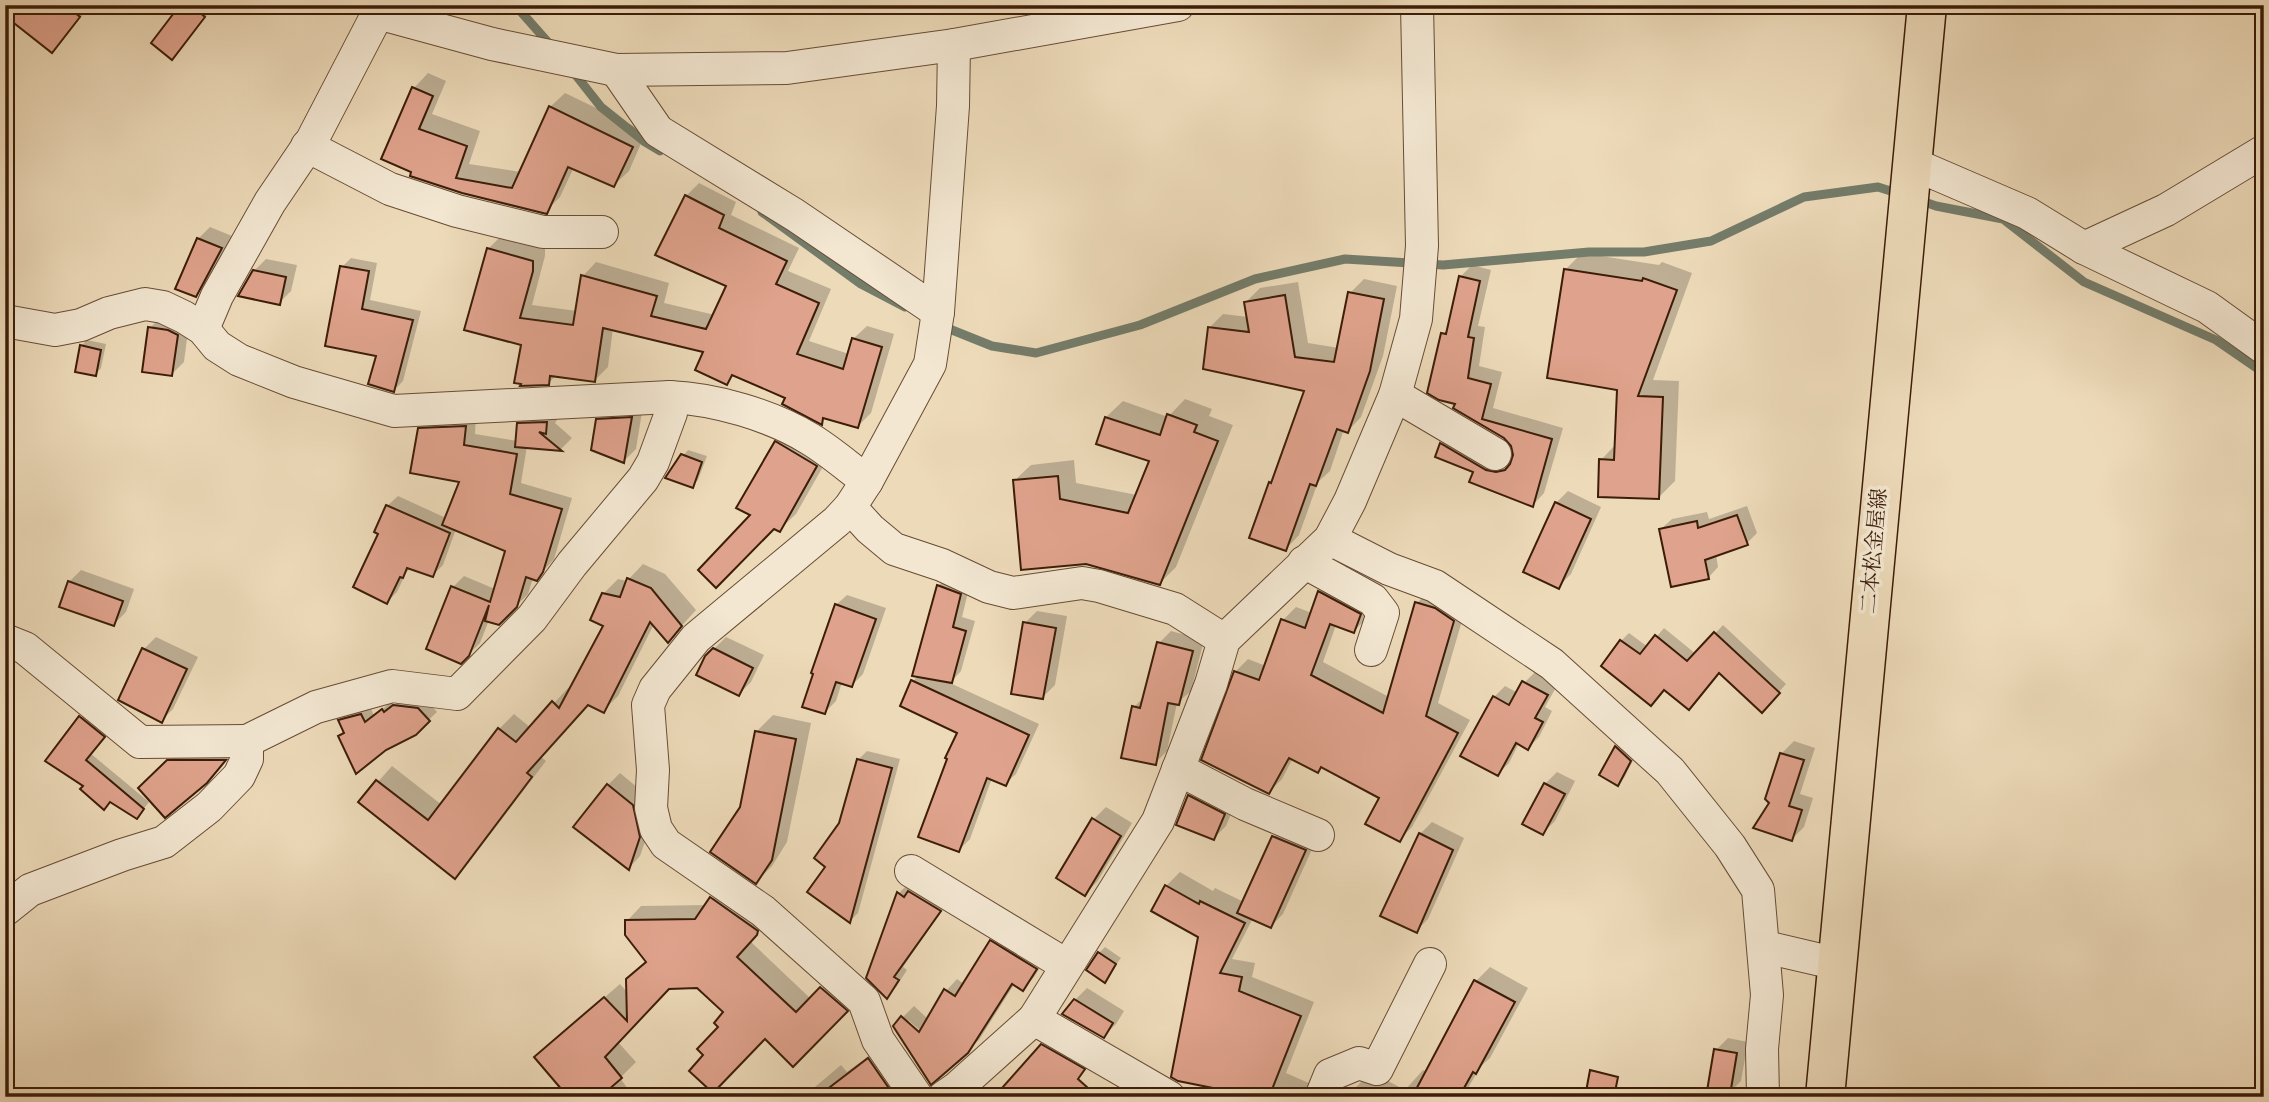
<svg xmlns="http://www.w3.org/2000/svg" width="2269" height="1102" viewBox="0 0 2269 1102" font-family="Vollkorn,'Noto Serif JP',serif">
  <rect width="100%" height="100%" fill="#eddab9"/>
  <filter id="stains"><feTurbulence type="fractalNoise" baseFrequency=".00286" numOctaves="4"/><feColorMatrix values="0 0 0 0 .2 0 0 0 0 .09 0 0 0 0 .02 0 0 0 .5 -.17"/></filter>
  <radialGradient id="worn" r=".72"><stop offset=".6" stop-color="#630" stop-opacity="0"/><stop offset="1" stop-color="#630" stop-opacity=".3"/></radialGradient>
  <g fill="#0003" fill-rule="evenodd">
    <path d="M5,5H91L52,51Z"/>
    <path d="M182,5H215L172,57Z"/>
    <path d="M428,73L446,81L432,114L480,131L469,164L521,172L550,107L565,93L646,132L629,171L614,185L574,167L560,197L545,212L412,175L414,88Z"/>
    <path d="M699,183L736,202L731,215L799,248L788,271L831,289L809,341L849,354L853,339L867,326L894,334L871,413L858,426L826,417L821,423L787,397L735,374L727,383L706,351L613,328L608,367L594,381L556,375L549,383L523,344L488,249L501,236L545,248V256L532,305L577,311L583,276L596,262L669,283L664,303L715,315L729,285L686,196Z"/>
    <path d="M210,227L232,236L208,283L196,295L198,239Z"/>
    <path d="M1582,253L1659,265L1662,262L1692,273L1653,380L1679,381L1675,481L1658,498L1601,460L1616,444L1619,388L1565,270Z"/>
    <path d="M351,258L377,263L370,300L421,311L403,381L394,390L342,267Z"/>
    <path d="M266,259L297,265L291,291L279,303L254,271Z"/>
    <path d="M1472,265L1491,270L1478,326L1485,327L1479,366L1502,372L1493,408L1563,428L1544,493L1533,505L1475,471L1437,456L1442,444L1453,433L1507,462L1514,460L1512,443L1457,403L1443,334L1449,328L1460,277Z"/>
    <path d="M1364,279L1397,286L1383,356L1361,417L1348,431L1344,429L1330,471L1318,482L1299,535L1286,549L1270,483L1275,478L1306,389L1209,328L1223,314L1248,317L1246,302L1260,288L1298,282L1308,343L1339,348L1350,293Z"/>
    <path d="M162,316L189,323L184,362L172,374L150,328Z"/>
    <path d="M87,340L106,344L101,368L96,374L81,346Z"/>
    <path d="M1185,399L1212,409L1209,416L1233,425L1176,567L1160,583L1014,481L1031,465L1074,460L1076,483L1137,495L1151,460L1106,417L1123,401L1168,417Z"/>
    <path d="M643,406L636,449L624,461L598,420L610,408Z"/>
    <path d="M558,410L557,420L555,423L572,438L561,449L527,446L521,483L572,498L554,559L536,579L533,578L528,594L499,623L489,620L480,643L461,662L453,587L464,576L495,589L507,550L456,529L443,565L433,575L411,567L406,573L397,592L387,602L380,533L387,506L398,496L446,518L462,480L419,429L431,418L476,415L475,434L517,441L519,424L531,412Z"/>
    <path d="M793,426L833,449L796,514L779,530L753,515L776,442Z"/>
    <path d="M688,450L707,456L698,480L692,486L683,456Z"/>
    <path d="M1568,491L1601,507L1571,574L1559,586L1556,503Z"/>
    <path d="M1747,506L1757,533L1747,543L1716,554L1718,567L1708,578L1661,529L1672,519L1707,512L1709,519Z"/>
    <path d="M643,564L665,574L696,610L668,641L654,624L618,696L603,711L589,704L541,757L546,761L469,862L454,876L360,802L392,766L442,805L499,729L514,714L531,728L568,688L571,690L605,625L603,594L618,579L627,581Z"/>
    <path d="M81,570L134,589L126,612L114,624L69,582Z"/>
    <path d="M949,576L970,584L962,617L975,621L961,671L950,683L1039,724L1016,774L1005,784L992,778L970,839L959,850V732L913,681L918,676L938,586Z"/>
    <path d="M1333,579L1373,601L1367,618L1354,631L1336,625L1323,662L1389,697L1417,603L1430,590L1466,607L1438,703L1470,720L1412,827L1399,840L1381,798L1322,766L1317,771L1293,758L1282,779L1269,792L1235,672L1248,659L1266,666L1283,620L1296,607L1312,613L1320,592Z"/>
    <path d="M847,595L886,608L863,674L852,685L842,682L836,701L825,712L836,605Z"/>
    <path d="M1037,611L1067,616L1055,685L1043,697L1025,623Z"/>
    <path d="M1723,625L1786,684L1770,702L1720,671L1697,700L1621,641L1629,633L1648,647L1664,628L1696,654Z"/>
    <path d="M1171,631L1204,640L1191,691L1177,703L1167,751L1155,763L1134,707L1145,696L1159,643Z"/>
    <path d="M156,637L198,657L173,709L161,721L120,699L144,649Z"/>
    <path d="M726,637L764,655L751,682L739,694L706,657Z"/>
    <path d="M1535,672L1558,684L1545,707L1552,711L1539,737L1528,748L1519,743L1509,763L1498,774L1494,697L1505,686L1518,693L1524,683Z"/>
    <path d="M403,697L427,700L437,712L415,733L340,736L345,731L340,720L348,712L370,706L374,716L391,702L393,706Z"/>
    <path d="M86,712L109,731L90,753L149,802L142,811L110,800L47,761Z"/>
    <path d="M773,715L811,723L787,842L772,866L756,882L741,808L757,731Z"/>
    <path d="M1621,741L1636,755L1624,778L1618,783L1601,774L1616,747Z"/>
    <path d="M1794,741L1815,748L1800,794L1813,798L1804,827L1792,839L1772,803L1782,753Z"/>
    <path d="M236,748L219,769L140,788L181,749Z"/>
    <path d="M867,751L900,759L858,913L850,921L827,866L858,760Z"/>
    <path d="M1557,772L1575,781L1555,821L1543,833L1545,784Z"/>
    <path d="M620,773L644,793L651,824L640,856L629,868L608,785Z"/>
    <path d="M1201,784L1236,802L1226,826L1214,838L1189,796Z"/>
    <path d="M1106,807L1132,823L1097,882L1085,894L1094,819Z"/>
    <path d="M1432,822L1464,838L1428,919L1416,931L1420,834Z"/>
    <path d="M1286,825L1317,838L1283,914L1271,926L1253,918L1232,959L1255,963L1252,977L1314,1002L1286,1073L1311,1084L1325,1097H1228L1231,1089L1199,936L1166,886L1180,872L1213,891L1215,888L1244,902L1274,837Z"/>
    <path d="M726,884L771,918L750,941L811,999L836,974L861,996L793,1064L765,1037L705,1055L726,1012L698,987H669L618,1042L636,1062L620,1078L628,1089L621,1097H568L536,1057L620,984L628,993L648,961L627,921L641,906L707,905Z"/>
    <path d="M908,884L949,900L903,967L907,970L896,987L887,996L868,977L899,893Z"/>
    <path d="M1002,930L1047,957L1034,977L1023,988L1015,983L979,1040L931,1082L902,1018L914,1006L928,1019L946,991L957,979L964,984L991,941ZM908,1020L927,1036L912,1028Z"/>
    <path d="M1105,947L1121,958L1104,981L1099,953Z"/>
    <path d="M1490,967L1528,988L1490,1058L1480,1067L1463,1097H1351L1357,1086L1371,1072L1405,1090L1423,1070L1427,1072L1476,981Z"/>
    <path d="M1087,988L1124,1011L1116,1024L1104,1036L1075,1000Z"/>
    <path d="M1054,1033L1090,1065L1068,1089L1042,1045Z"/>
    <path d="M1728,1038L1748,1042L1741,1081L1729,1093L1716,1050Z"/>
    <path d="M885,1044L911,1082L897,1097H803L841,1065L847,1072Z"/>
    <path d="M730,1089L736,1097H720Z"/>
    <path d="M1119,1092L1139,1097H1115Z"/>
  </g>
  <g fill="none" stroke-linecap="round" stroke-linejoin="round">
    <g stroke="#747c6a" stroke-width="9">
      <path d="M515,5L553,48"/>
      <path d="M571,69L601,107L645,142L660,151"/>
      <path d="M1916,199L1936,206L2003,219L2084,282L2216,340L2264,373"/>
      <path d="M762,212L861,284L905,307"/>
      <path d="M942,326L992,346L1036,353L1140,325L1255,279L1345,259L1443,265L1589,252H1644L1711,241L1804,197L1878,187L1900,194"/>
    </g>
  </g>
  <g fill="#dfa28c" stroke="#3c1d08" stroke-width="2">
    <path d="M5,5H66L80,17L52,53L5,16Z"/>
    <path d="M180,5H191L205,17L172,60L151,43Z"/>
    <path d="M412,87L433,96L419,129L467,146L456,178L512,188L549,106L633,147L614,187L568,167L547,214L462,193L410,176L411,172L381,159Z"/>
    <path d="M685,195L724,215L719,228L787,261L776,284L819,303L797,354L843,369L852,338L882,347L858,428L823,418L822,425L782,404L785,398L732,375L727,385L695,370L703,352L603,328L595,382L550,376L549,385L520,386L521,384L514,383L521,345L464,330L487,248L533,261V271L520,318L573,325L581,275L657,296L651,316L706,329L726,286L655,255Z"/>
    <path d="M197,238L222,248L196,297L175,289Z"/>
    <path d="M340,266L369,271L362,309L413,320L394,392L368,384L376,356L325,346Z"/>
    <path d="M1564,269L1642,281L1643,278L1677,290L1638,396L1663,397L1659,499L1598,497L1599,459L1614,460L1617,390L1547,378Z"/>
    <path d="M253,270L286,277L280,305L238,296Z"/>
    <path d="M1459,276L1480,281L1468,337L1474,338L1468,378L1491,384L1482,419L1552,439L1533,507L1469,482L1473,472L1435,457L1440,443L1486,470L1496,472L1505,470L1510,464L1513,455L1511,446L1504,438L1453,408L1455,404L1439,400L1427,393L1441,333L1446,334Z"/>
    <path d="M1348,292L1384,299L1370,371L1348,433L1337,429L1316,486L1310,484L1286,551L1249,538L1269,482L1271,483L1304,391L1203,369L1208,327L1249,332L1244,302L1285,295L1295,357L1334,362Z"/>
    <path d="M148,327L168,330L178,335L172,376L142,372Z"/>
    <path d="M80,345L101,350L96,376L75,372Z"/>
    <path d="M1167,414L1197,425L1194,432L1218,441L1160,585L1086,564L1021,570L1013,480L1058,476L1060,499L1128,513L1149,461L1096,444L1105,417L1160,435Z"/>
    <path d="M632,417L624,463L591,450L596,419Z"/>
    <path d="M547,422L546,434L539,432L562,451L515,447L517,423Z"/>
    <path d="M466,426L464,445L517,454L510,494L562,509L543,572L537,581L526,577L517,607L499,625L485,621L489,605L469,656L461,664L426,649L451,586L490,602L505,551L442,525L459,482L410,473L418,428Z"/>
    <path d="M775,441L817,466L780,532L774,529L716,588L698,570L750,515L736,508Z"/>
    <path d="M681,454L702,462L693,488L665,478Z"/>
    <path d="M1555,502L1591,519L1559,589L1523,572Z"/>
    <path d="M386,505L450,533L433,577L407,568L403,578L400,577L387,604L353,587L378,534L374,532Z"/>
    <path d="M1737,515L1748,545L1705,560L1709,579L1671,587L1659,529L1697,521L1698,528Z"/>
    <path d="M627,578L651,588L682,626L668,643L650,622L604,713L588,705L527,773L532,777L455,879L358,802L376,780L428,820L498,728L516,742L552,701L559,708L603,626L590,620L602,593L620,597Z"/>
    <path d="M68,581L123,601L114,626L59,607Z"/>
    <path d="M937,585L961,594L953,627L966,631L952,683L912,676Z"/>
    <path d="M1318,591L1361,614L1354,633L1330,624L1311,675L1383,713L1415,602L1435,608L1454,621L1426,716L1458,733L1400,842L1365,824L1379,798L1321,767L1318,773L1289,758L1269,794L1201,760L1234,671L1259,680L1281,619L1305,628Z"/>
    <path d="M835,604L876,619L852,687L836,682L825,714L802,707L813,674L811,673Z"/>
    <path d="M1023,622L1056,628L1043,699L1011,694Z"/>
    <path d="M1714,632L1780,693L1762,713L1719,673L1689,710L1664,690L1651,706L1601,666L1620,640L1640,654L1655,635L1687,661Z"/>
    <path d="M1157,642L1193,651L1179,705L1168,703L1156,765L1121,758L1132,706L1140,708Z"/>
    <path d="M142,648L187,669L162,723L118,700Z"/>
    <path d="M713,648L753,668L739,696L696,675L705,656Z"/>
    <path d="M911,680L1029,735L1006,786L987,778L959,852L918,837L947,759L945,758L957,733L900,706Z"/>
    <path d="M1522,681L1548,695L1535,718L1543,722L1528,750L1516,743L1498,776L1460,756L1493,696L1509,705Z"/>
    <path d="M393,705L418,708L430,721L416,735L386,750L356,774L338,736L344,733L338,720L361,714L365,722L382,709L384,712Z"/>
    <path d="M79,716L105,737L86,760L144,809L137,819L110,802L104,810L80,789L83,786L45,761Z"/>
    <path d="M755,731L796,739L772,860L756,884L710,852L740,807Z"/>
    <path d="M1615,746L1631,761L1618,786L1599,775Z"/>
    <path d="M1780,753L1804,760L1789,806L1802,810L1792,841L1753,828L1769,803L1765,799Z"/>
    <path d="M857,759L892,768L850,923L807,892L825,867L814,858L839,823Z"/>
    <path d="M167,760H226L207,783L165,818L138,788Z"/>
    <path d="M1544,783L1565,794L1543,835L1522,824Z"/>
    <path d="M607,784L633,805L640,837L629,870L573,827Z"/>
    <path d="M1188,795L1225,814L1214,840L1176,825Z"/>
    <path d="M1092,818L1121,836L1085,896L1056,878Z"/>
    <path d="M1419,833L1453,850L1417,933L1380,916Z"/>
    <path d="M1272,836L1306,850L1271,928L1237,913Z"/>
    <path d="M1165,885L1199,904L1200,901L1245,923L1220,973L1242,977L1239,991L1301,1016L1269,1097H1226L1228,1091L1178,1081L1171,1077L1198,937L1151,911Z"/>
    <path d="M908,891L941,911L894,977L899,980L887,999L866,978L897,892L904,897Z"/>
    <path d="M710,897L758,931L757,935L737,957L796,1012L820,987L848,1011L793,1067L765,1039L713,1093L689,1071L703,1055L697,1049L718,1027L714,1023L723,1012L697,988L669,989L605,1057L622,1078L600,1097H568L534,1057L604,997L627,1021L626,979L646,962L625,935V920L695,919Z"/>
    <path d="M990,940L1037,969L1023,991L1012,984L968,1053L931,1085L893,1026L901,1016L919,1032L944,989L955,996Z"/>
    <path d="M1098,952L1116,964L1105,983L1086,970Z"/>
    <path d="M1474,980L1515,1002L1476,1074L1473,1072L1459,1097H1412Z"/>
    <path d="M1074,999L1113,1023L1104,1038L1062,1014Z"/>
    <path d="M1041,1044L1085,1069L1078,1079L1098,1097H994Z"/>
    <path d="M1714,1049L1737,1053L1730,1095L1707,1091Z"/>
    <path d="M868,1058L895,1097H817Z"/>
    <path d="M1590,1070L1618,1077L1614,1097H1585Z"/>
  </g>
  <g fill="none" stroke-linecap="round" stroke-linejoin="round">
    <defs>
      <g id="minor">
        <path d="M616,70L658,131L795,215L938,312"/>
        <path d="M307,146L390,189L457,211L543,232H602"/>
        <path d="M1911,163L2027,213L2084,248L2207,307L2264,348"/>
        <path d="M2084,248L2166,210L2264,151"/>
        <path d="M5,321L55,330L81,325L109,313L145,304L163,307L184,317L203,329L217,346L239,360L294,382L394,411L670,397C715,399 771,415 810,439C830,451 848,467 867,481"/>
        <path d="M203,329L217,296L270,202L312,140L378,13L492,44L616,70L787,68L954,45L1178,5"/>
        <path d="M1395,395L1495,454"/>
        <path d="M850,507L870,529L894,549L942,565L989,587L1013,593L1082,583L1099,586L1175,609L1224,640"/>
        <path d="M1330,539L1389,569L1435,586L1552,664L1670,771L1730,846L1758,890L1767,995L1762,1049L1763,1097"/>
        <path d="M1304,562L1373,600L1383,613L1371,650"/>
        <path d="M5,640L25,648L140,742L247,741"/>
        <path d="M1178,769L1245,804L1318,835"/>
        <path d="M911,871L1066,965"/>
        <path d="M5,910L30,890L122,855L164,842L209,807L239,776L247,759V741L316,707L392,686L457,694L532,618L572,564L643,479L653,462L671,413L670,397"/>
        <path d="M1765,947L1838,964"/>
        <path d="M917,1097L878,1040L864,1001L763,911L666,844L656,829L651,808L653,770L648,705L655,689L696,638L837,521L850,507L867,481L930,364L938,312L953,106L954,45"/>
        <path d="M944,1097L957,1088L1034,1019"/>
        <path d="M1169,1097L1034,1019L1158,821L1211,684L1224,640L1330,539L1350,501L1395,395L1416,319L1422,246L1417,5"/>
        <path d="M1321,1097L1330,1075L1359,1063L1377,1069L1430,964"/>
      </g>
      <path id="primary" d="M1825,1097L1927,5"/>
    </defs>
    <use href="#minor" stroke="#684c34" stroke-width="34"/>
    <use href="#primary" stroke="#3c1d08" stroke-width="41"/>
    <use href="#minor" stroke="#f3e7d2" stroke-width="32"/>
    <use href="#primary" stroke="#eddab9" stroke-width="38"/>
  </g>
  <g text-anchor="middle" dominant-baseline="central" stroke-width="7" stroke-linejoin="round" paint-order="stroke">
    <g font-size="21" fill="#3c1d08" stroke="#f3e7d2">
      <text transform="translate(1875 551) rotate(-85)">二本松金屋線</text>
    </g>
  </g>
  <rect width="2269" height="1102" fill="none" stroke="#eddab9" stroke-width="28"/>
  <rect x="7" y="7" width="2255" height="1088" fill="none" stroke="#3c1d08" stroke-width="3.5"/>
  <rect x="14" y="14" width="2241" height="1074" fill="none" stroke="#3c1d08" stroke-width="2"/>
  <rect width="100%" height="100%" filter="url(#stains)"/>
  <rect width="100%" height="100%" fill="url(#worn)"/>
</svg>
